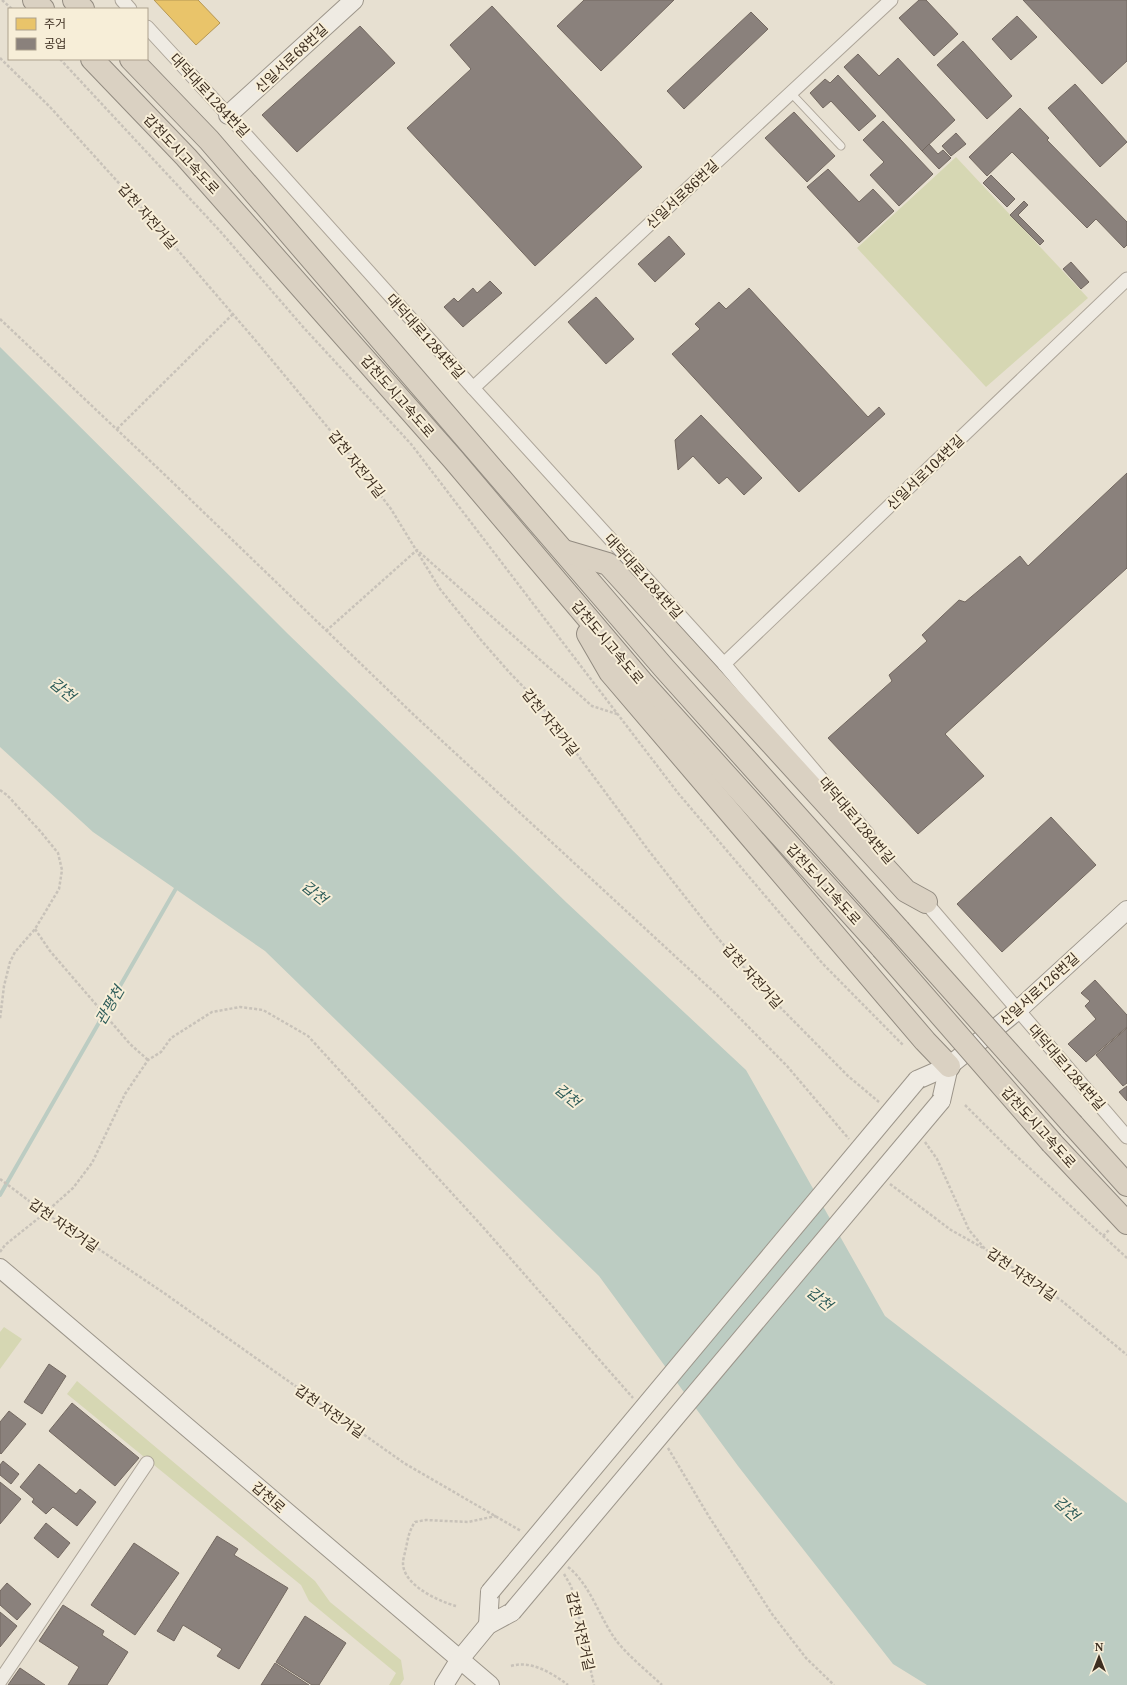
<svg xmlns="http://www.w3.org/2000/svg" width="1127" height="1685" viewBox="0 0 1127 1685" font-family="'Noto Serif','Noto Sans KR',serif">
  <rect width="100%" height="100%" fill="#e7e0d1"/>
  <g fill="#d6d7b3">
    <path d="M956,157L1088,298L986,387L857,248Z"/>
    <path d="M4,1327L22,1339L0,1369V1332Z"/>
    <path d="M77,1381L315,1581L330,1602L401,1660L404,1679L400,1685H389L396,1673L309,1601L301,1585L67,1394Z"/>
  </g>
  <path fill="#bcccc2" d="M0,347L288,634L567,903L746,1070L885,1316L1127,1503V1685H927L893,1664L738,1466L599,1276L265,951L93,832L0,747Z"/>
  <path fill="#e9c46a" stroke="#b59754" d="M154,0H198L220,23L196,45Z"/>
  <g fill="#8a817c" stroke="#736860">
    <path d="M584,0H674L601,71L557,26Z"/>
    <path d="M919,0H926L958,34L934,56L899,18Z"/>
    <path d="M1023,0H1127V61L1102,84Z"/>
    <path d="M492,6L642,167L535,266L407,128L471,69L450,45Z"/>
    <path d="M751,12L768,29L684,109L667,91Z"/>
    <path d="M1017,16L1037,37L1011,60L992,39Z"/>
    <path d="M360,26L395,63L297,152L262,115Z"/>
    <path d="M963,41L1012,96L987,119L937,65Z"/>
    <path d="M858,54L879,76L898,58L955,120L922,151L844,67Z"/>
    <path d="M838,75L876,116L859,131L831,101L823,108L810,93L825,79L830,83Z"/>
    <path d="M1075,84L1127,142L1100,167L1048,108Z"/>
    <path d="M1020,108L1049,138L1047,140L1127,222V245L1124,248L1096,219L1087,228L1012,152L987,176L969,157Z"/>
    <path d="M794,112L835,156L807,182L765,138Z"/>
    <path d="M883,121L933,174L899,206L870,175L884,162L863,140Z"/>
    <path d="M956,133L966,144L951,156L942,146Z"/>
    <path d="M929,144L938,154L943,150L951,158L939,169L922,151Z"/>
    <path d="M828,169L859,202L873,189L894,211L859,243L807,187Z"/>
    <path d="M991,175L1015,199L1007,207L983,183Z"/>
    <path d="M1024,201L1028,205L1018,215L1044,241L1040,245L1010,215Z"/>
    <path d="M669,236L685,254L655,282L638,264Z"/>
    <path d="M1071,262L1089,282L1081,289L1063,269Z"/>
    <path d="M490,281L502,293L463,327L444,307L454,298L458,302L473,288L477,293Z"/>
    <path d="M749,288L868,417L879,407L885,414L799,492L672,354L700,329L695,324L719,302L726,309Z"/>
    <path d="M596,297L634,339L606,364L568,322Z"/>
    <path d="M701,415L762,478L744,495L727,477L719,484L693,456L678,470L675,440Z"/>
    <path d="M1127,473V568L945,734L984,776L918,834L828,738L892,681L889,675L927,641L922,635L959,600L965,602L1020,556L1028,566Z"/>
    <path d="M1051,817L1096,865L1002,952L957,904Z"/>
    <path d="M1095,980L1127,1015V1027L1086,1062L1068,1044L1096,1019L1085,1006L1090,1001L1081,993Z"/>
    <path d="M1127,1028V1083L1123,1086L1096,1055Z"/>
    <path d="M1127,1086V1101L1119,1092Z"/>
    <path d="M49,1364L66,1376L42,1414L24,1402Z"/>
    <path d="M72,1403L139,1458L115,1486L49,1431Z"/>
    <path d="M9,1411L26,1424L1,1454L0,1453V1422Z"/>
    <path d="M3,1461L19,1474L11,1484L0,1475V1465Z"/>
    <path d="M39,1464L76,1494L80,1489L96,1502L77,1526L53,1507L46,1514L32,1502L34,1499L20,1487Z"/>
    <path d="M0,1482L21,1499L0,1524Z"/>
    <path d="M46,1523L70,1543L58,1558L34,1538Z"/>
    <path d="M217,1536L238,1549L234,1555L288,1588L239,1669L217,1656L222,1649L183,1625L174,1641L157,1631Z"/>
    <path d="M134,1543L179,1573L135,1635L91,1605Z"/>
    <path d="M7,1583L31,1604L17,1620L0,1605V1591Z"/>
    <path d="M63,1605L104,1631L102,1635L128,1652L107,1685H68L79,1667L39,1641Z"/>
    <path d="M0,1612L17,1626L0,1647Z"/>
    <path d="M305,1616L346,1643L319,1685H312L276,1662Z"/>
    <path d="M275,1663L309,1685H261Z"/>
    <path d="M20,1668L45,1685H8Z"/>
  </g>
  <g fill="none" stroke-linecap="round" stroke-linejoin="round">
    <path stroke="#bcccc2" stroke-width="4" d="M0,1195L178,885"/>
    <defs>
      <path id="lane" d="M791,93L841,146"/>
      <g id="street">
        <path d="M122,0L130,9"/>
        <path d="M147,27L228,115L473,388L724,664L868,834"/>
        <path d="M473,388L891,0"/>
        <path d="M724,664L1127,279"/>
        <path d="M922,898L1127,1137"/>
        <path d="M0,1681L147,1463"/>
      </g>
      <g id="secondary">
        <path d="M228,115L354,0"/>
        <path d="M917,1080L949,1066L1018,1010L1127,910"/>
        <path d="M941,1101L949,1066"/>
        <path d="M0,1268L490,1685"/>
        <path d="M488,1625L490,1592"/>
        <path d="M444,1685L460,1659L488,1625L512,1612"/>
      </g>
      <g id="highway">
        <path d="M34,0L43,9"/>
        <path d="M74,0L83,9"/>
        <path d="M92,59L186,157L453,459L642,682L882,948"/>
        <path d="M131,59L209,140L664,668L899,930"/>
        <path d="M564,551L608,564L906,891L926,902"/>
        <path d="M588,634L610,672L925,1041L949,1066"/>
        <path d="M1073,1125L1127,1185"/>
        <path d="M1052,1143L1127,1223"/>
      </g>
    </defs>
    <use href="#lane" stroke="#ada599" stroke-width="9"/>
    <use href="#street" stroke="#ada599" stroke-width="15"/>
    <use href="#secondary" stroke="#9c958a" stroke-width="20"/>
    <use href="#highway" stroke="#928b80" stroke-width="24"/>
    <g stroke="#c8c2b9" stroke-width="2.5" stroke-dasharray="3 2" stroke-linecap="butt">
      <path d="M2,0L12,9"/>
      <path d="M0,58L50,107L145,212L256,341L339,441L391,509L440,589L481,640L509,672L539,703L649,851L716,936L770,997L848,1076L879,1102"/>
      <path d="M60,59L220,231L304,328L411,444L678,793L823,964L904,1046"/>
      <path d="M0,319L165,475L414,715L716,994L787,1066L849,1139"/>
      <path d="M117,429L233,314"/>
      <path d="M326,631L417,550L592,706L617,714"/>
      <path d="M0,790L7,795L41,832L58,853L62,870L59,889L35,929L15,952L10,962L4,986L0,1019"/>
      <path d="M35,929L50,951L130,1044L148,1060"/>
      <path d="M965,1105L1011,1151L1127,1258"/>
      <path d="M925,1142L937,1159L969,1230L985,1249L1062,1301L1127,1355"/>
      <path d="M0,1179L45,1213L164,1293L404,1463L521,1531"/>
      <path d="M890,1184L951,1230L983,1248"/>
      <path d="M1103,1236L1110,1229"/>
      <path d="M0,1252L5,1245L45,1213L73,1188L92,1163L125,1094L148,1060L161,1052L171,1038L212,1012L240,1007L263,1010L308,1036L482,1226L633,1398"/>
      <path d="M668,1448L708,1515L772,1614L806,1658L834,1685"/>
      <path d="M568,1567C592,1586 600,1621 619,1644C632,1659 648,1672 662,1685"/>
      <path d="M564,1574L571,1586L575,1599L594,1685"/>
      <path d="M456,1606C438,1601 403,1585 403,1563C403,1559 405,1553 406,1548C408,1538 409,1531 415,1522L426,1520L468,1522L496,1516"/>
      <path d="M511,1666C531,1660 552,1673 568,1685"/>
    </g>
    <use href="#lane" stroke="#efebe3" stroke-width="7"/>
    <use href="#street" stroke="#efebe3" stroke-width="13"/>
    <use href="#secondary" stroke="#efebe3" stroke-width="18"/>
    <use href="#highway" stroke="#dad1c2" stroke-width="22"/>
    <defs>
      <g id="secondary-bridge">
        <path d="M490,1592L917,1080"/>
        <path d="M512,1612L941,1101"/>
      </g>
      <g id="highway-bridge">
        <path d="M899,930L1073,1125"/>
        <path d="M882,948L1052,1143"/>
      </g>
    </defs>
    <use href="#secondary-bridge" stroke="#9c958a" stroke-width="20" stroke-linecap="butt"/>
    <use href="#highway-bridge" stroke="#928b80" stroke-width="24" stroke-linecap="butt"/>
    <use href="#secondary-bridge" stroke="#efebe3" stroke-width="18"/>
    <use href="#highway-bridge" stroke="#dad1c2" stroke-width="22"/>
  </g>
  <g text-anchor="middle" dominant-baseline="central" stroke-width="4" stroke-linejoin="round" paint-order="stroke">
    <g font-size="14" fill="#3d2e20" stroke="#f7eed8">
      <text transform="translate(291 58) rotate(-43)">신일서로68번길</text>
      <text transform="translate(210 95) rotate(47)">대덕대로1284번길</text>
      <text transform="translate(182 154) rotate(47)">갑천도시고속도로</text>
      <text transform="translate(682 194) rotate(-43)">신일서로86번길</text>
      <text transform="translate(148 216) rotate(49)">갑천 자전거길</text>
      <text transform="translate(426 336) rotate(48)">대덕대로1284번길</text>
      <text transform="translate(398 396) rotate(49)">갑천도시고속도로</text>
      <text transform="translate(357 464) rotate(52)">갑천 자전거길</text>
      <text transform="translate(925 472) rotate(-44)">신일서로104번길</text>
      <text transform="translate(644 576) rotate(48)">대덕대로1284번길</text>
      <text transform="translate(608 642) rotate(50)">갑천도시고속도로</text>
      <text transform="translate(551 722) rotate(51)">갑천 자전거길</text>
      <text transform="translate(857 820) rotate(50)">대덕대로1284번길</text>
      <text transform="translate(824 884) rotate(48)">갑천도시고속도로</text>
      <text transform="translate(753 976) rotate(48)">갑천 자전거길</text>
      <text transform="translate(1039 989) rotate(-42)">신일서로126번길</text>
      <text transform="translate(1067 1067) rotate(49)">대덕대로1284번길</text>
      <text transform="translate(1039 1127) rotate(48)">갑천도시고속도로</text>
      <text transform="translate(64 1225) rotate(35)">갑천 자전거길</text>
      <text transform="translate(1022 1274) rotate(35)">갑천 자전거길</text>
      <text transform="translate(330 1411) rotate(35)">갑천 자전거길</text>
      <text transform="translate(269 1497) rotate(41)">갑천로</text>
      <text transform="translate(581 1631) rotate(77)">갑천 자전거길</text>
    </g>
    <g font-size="15" font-style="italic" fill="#2f5d5a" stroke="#f7eed8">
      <text transform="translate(63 689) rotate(39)">갑천</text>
      <text transform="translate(315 892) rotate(39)">갑천</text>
      <text transform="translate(109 1005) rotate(-60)">관평천</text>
      <text transform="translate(568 1095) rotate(39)">갑천</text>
      <text transform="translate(820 1298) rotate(39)">갑천</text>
      <text transform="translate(1067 1508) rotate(42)">갑천</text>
    </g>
  </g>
  <rect x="8" y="8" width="140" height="52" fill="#f7eed8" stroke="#ada18e"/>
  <rect x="16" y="18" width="20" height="12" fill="#e9c46a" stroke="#ada18e"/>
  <text x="44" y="28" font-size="12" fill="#3d2e20">주거</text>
  <rect x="16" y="38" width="20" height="12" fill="#8a817c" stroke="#ada18e"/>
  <text x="44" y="48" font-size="12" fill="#3d2e20">공업</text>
  <g transform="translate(1099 1657)" stroke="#f7eed8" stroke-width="3" paint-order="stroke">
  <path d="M0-3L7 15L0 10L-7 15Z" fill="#3d2e20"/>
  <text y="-6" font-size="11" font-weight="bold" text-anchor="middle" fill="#3d2e20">N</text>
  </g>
</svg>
